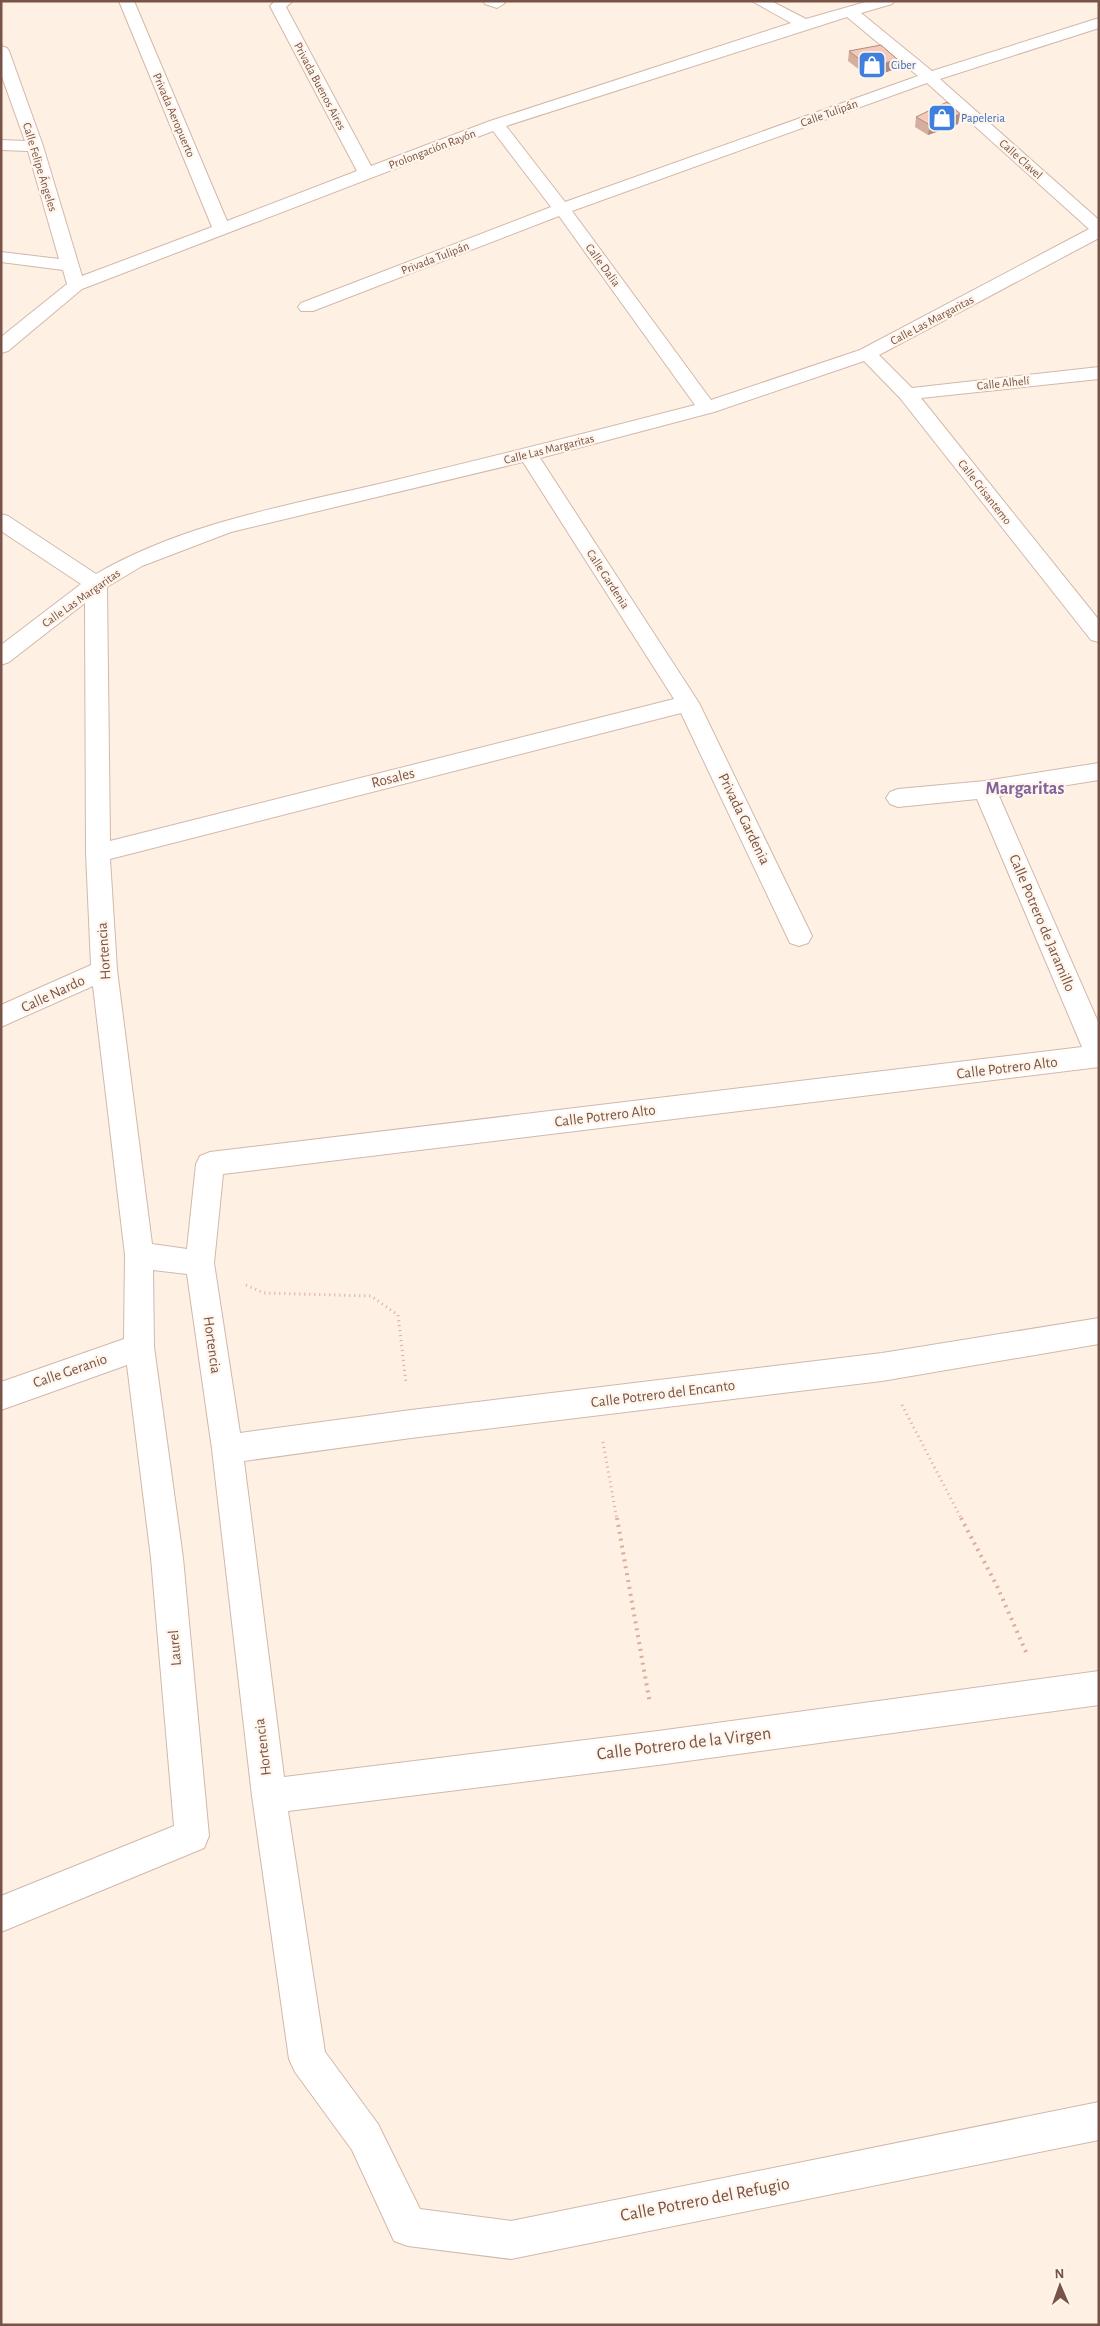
<svg xmlns="http://www.w3.org/2000/svg" width="1100" height="2326" viewBox="0 0 1100 2326" font-family="'Alegreya Sans',sans-serif">
  <rect width="100%" height="100%" fill="#fef0e3"/>
  <g fill="none" stroke-linecap="round" stroke-linejoin="round">
    <defs>
      <g id="minor">
        <path d="M119,1H134L227,221L357,171L270,6L275,1H293L286,7L371,166L490,121L791,23L752,1H771L806,19L869,1H894L892,4L861,13L932,71L1099,18V28L940,79L1099,220V238L879,355L912,388L1099,367V379L921,398L1099,620V642L1091,640L900,398L864,361L714,412L540,458L699,703L812,936L808,943L799,946L790,943L681,713L110,859L117,970L152,1244L187,1249L196,1164L200,1156L210,1152L1082,1047L977,799L898,807L890,804L886,798L890,792L898,789L985,781L1099,763V780L999,796L1099,1024V1067L223,1174L214,1263L240,1433L411,1410L882,1353L1099,1318V1344L882,1381L411,1438L244,1461L284,1777L658,1731L1099,1671V1705L658,1765L288,1811L325,2052L378,2124L420,2209L511,2221L1099,2102V2140L511,2259L408,2246L394,2241L352,2150L295,2072L289,2059L252,1796L212,1449L187,1274L153,1270L154,1347L183,1558L209,1836L204,1848L1,1932V1896L174,1826L151,1558L127,1365L1,1410V1382L124,1339L125,1255L93,986L1,1027V1005L91,965L86,853L85,603L9,662L1,665V645L81,584L1,531V514L8,516L96,574C184,523 286,506 383,483C488,458 591,432 695,405L559,216L313,311H301L298,307L301,303L551,207L493,131L82,289L8,351L1,353V337L67,284L63,270L1,262V252L59,259L28,151L1,150V140L25,141L1,74V46L7,48L9,51L43,146L82,276L212,227ZM847,17L918,76L565,202L506,126ZM927,83L1089,229L860,350L711,400L572,211ZM523,462L674,699L110,841L107,587L142,566L231,532Z"/>
        <path d="M483,1H503L505,3L497,8L485,4Z"/>
      </g>
    </defs>
    <use href="#minor" stroke="#d2b8ab" stroke-width="2"/>
    <g stroke="#dbad9b" stroke-width="3" stroke-dasharray="1 4" stroke-linecap="butt">
      <path d="M246,1285L264,1293L371,1296L398,1315L406,1383"/>
      <path d="M902,1405L962,1520"/>
      <path d="M603,1442L617,1520"/>
    </g>
    <g stroke="#dbad9b" stroke-width="4" stroke-dasharray="2 5" stroke-linecap="butt">
      <path d="M617,1518L650,1704"/>
      <path d="M961,1518L997,1586L1026,1652"/>
    </g>
    <use href="#minor" fill="#fff" fill-rule="evenodd"/>
  </g>
  <g fill="#d4ae9e">
    <path d="M849,51L895,69L870,78L848,61Z"/>
    <path d="M960,114L958,124L928,135L915,127L916,117Z"/>
  </g>
  <g fill="#ac8d81">
    <path d="M897,59L895,69L870,78L871,68Z"/>
    <path d="M960,114L958,124L928,135L930,125Z"/>
  </g>
  <g fill="#f6cab8" stroke="#ac8d81">
    <path d="M881,45L897,59L871,68L849,51Z"/>
    <path d="M947,102L960,114L930,125L916,117Z"/>
  </g>
  <defs>
    <symbol id="shop-square" viewBox="-11 -11 22 22"><rect x="-9" y="-9" width="18" height="18" rx="4" fill="#3f7fe0" stroke="#fff5eb"/><path d="M-5-2.5h2.3a2.7 3.5 0 0 1 5.4 0H5L5.5 6h-11ZM-1.5-2.5h3a1.5 2.3 0 0 0-3 0Z" fill="#fff"/></symbol>
  </defs>
  <g fill-rule="evenodd">
    <use href="#shop-square" x="856" y="49" width="32" height="32"/>
    <use href="#shop-square" x="926" y="102" width="32" height="32"/>
  </g>
  <g text-anchor="middle" dominant-baseline="central" stroke-width="4.5" stroke-linejoin="round" paint-order="stroke">
    <g font-size="12" fill="#366cbe" stroke="#fff5eb" text-anchor="start">
      <text x="891" y="65">Ciber</text>
      <text x="961" y="118">Papeleria</text>
    </g>
    <g font-size="12" fill="#785347" stroke="#fff5eb">
      <text transform="translate(320 86) rotate(62)">Privada Buenos Aires</text>
      <text transform="translate(829 113) rotate(-20)">Calle Tulipán</text>
      <text transform="translate(174 115) rotate(67)">Privada Aeropuerto</text>
      <text transform="translate(432 149) rotate(-21)">Prolongación Rayón</text>
      <text transform="translate(1021 159) rotate(42)">Calle Clavel</text>
      <text transform="translate(40 167) rotate(73)">Calle Felipe Ángeles</text>
      <text transform="translate(435 258) rotate(-21)">Privada Tulipán</text>
      <text transform="translate(603 265) rotate(54)">Calle Dalia</text>
      <text transform="translate(932 320) rotate(-28)">Calle Las Margaritas</text>
      <text transform="translate(1003 383) rotate(-6)">Calle Alhelí</text>
      <text transform="translate(549 449) rotate(-14)">Calle Las Margaritas</text>
      <text transform="translate(985 492) rotate(52)">Calle Crisantemo</text>
      <text transform="translate(608 579) rotate(57)">Calle Gardenia</text>
      <text transform="translate(81 598) rotate(-35)">Calle Las Margaritas</text>
    </g>
    <g font-size="15" fill="#785347" stroke="#fff5eb">
      <text transform="translate(393 778) rotate(-14)">Rosales</text>
      <text transform="translate(744 819) rotate(64)">Privada Gardenia</text>
      <text transform="translate(1042 923) rotate(67)">Calle Potrero de Jaramillo</text>
      <text transform="translate(104 951) rotate(-94)">Hortencia</text>
      <text transform="translate(53 994) rotate(-25)">Calle Nardo</text>
      <text transform="translate(1007 1068) rotate(-7)">Calle Potrero Alto</text>
      <text transform="translate(605 1116) rotate(-7)">Calle Potrero Alto</text>
      <text transform="translate(212 1345) rotate(82)">Hortencia</text>
      <text transform="translate(70 1371) rotate(-19)">Calle Geranio</text>
      <text transform="translate(663 1394) rotate(-7)">Calle Potrero del Encanto</text>
      <text transform="translate(175 1648) rotate(-95)">Laurel</text>
      <text transform="translate(263 1747) rotate(-97)">Hortencia</text>
    </g>
    <g font-size="18" font-weight="bold" fill="#82629d" stroke="#fff5eb">
      <text x="1025" y="789">Margaritas</text>
    </g>
    <g font-size="18" fill="#785347" stroke="#fff5eb">
      <text transform="translate(684 1744) rotate(-7)">Calle Potrero de la Virgen</text>
      <text transform="translate(705 2200) rotate(-11)">Calle Potrero del Refugio</text>
    </g>
  </g>
  <rect width="1100" height="2326" fill="none" stroke="#785347" stroke-width="5"/>
  <g transform="translate(1060 2286) rotate(358)" stroke="#fff5eb" stroke-width="4" paint-order="stroke">
  <path d="M0-4L9 19L0 12L-9 19Z" fill="#785347"/>
  <text y="-8" font-size="14" font-weight="bold" text-anchor="middle" fill="#785347">N</text>
  </g>
</svg>
